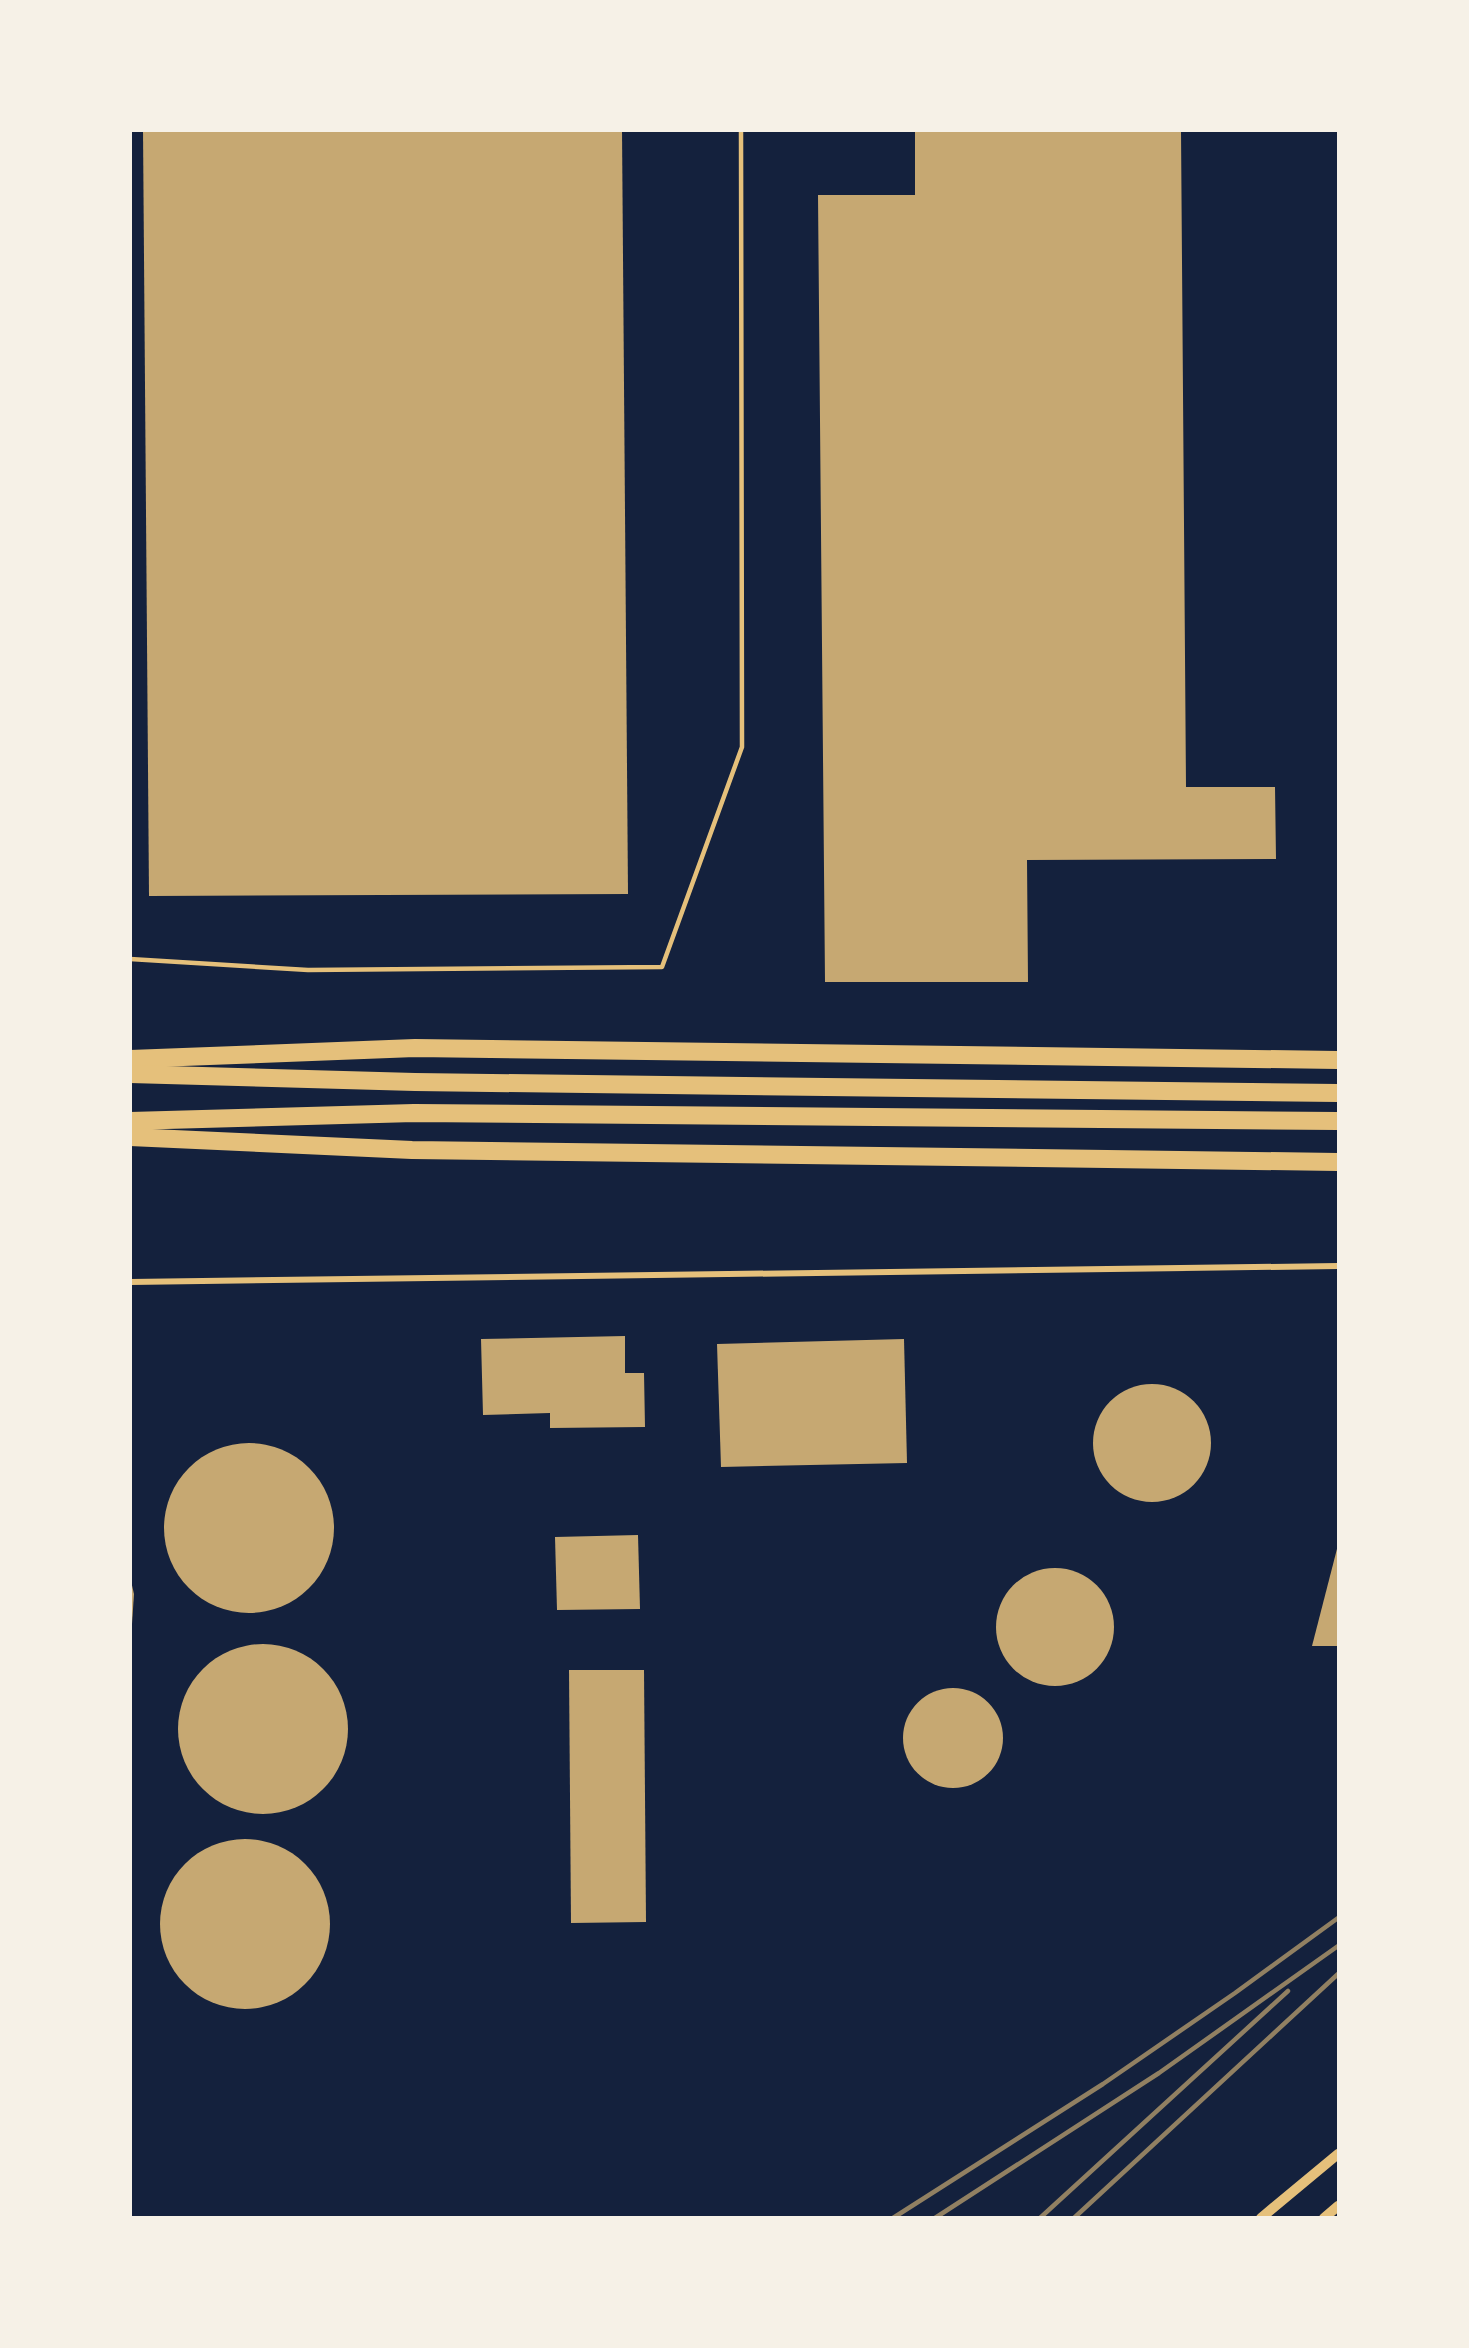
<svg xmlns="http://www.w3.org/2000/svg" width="1469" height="2348" viewBox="0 0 1469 2348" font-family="'PT Sans Narrow',sans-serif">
  <rect width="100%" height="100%" fill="#14213d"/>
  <g fill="#c6a872">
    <path d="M143,130H622L628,894L149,896Z"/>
    <path d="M915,130H1181L1186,787H1275L1276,859L1027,860L1028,982H825L818,195H915Z"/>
    <path d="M625,1336V1373H644L645,1427L550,1428V1413L483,1415L481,1339Z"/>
    <path d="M904,1339L907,1463L721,1467L717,1344Z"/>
    <circle cx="1152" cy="1443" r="59"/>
    <circle cx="249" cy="1528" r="85"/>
    <path d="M638,1535L640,1609L557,1610L555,1537Z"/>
    <path d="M1338,1545V1646H1312Z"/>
    <circle cx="1055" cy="1627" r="59"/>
    <path d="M130,1577L134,1594L132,1624H130Z"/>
    <circle cx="263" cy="1729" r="85"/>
    <path d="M569,1670H644L646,1922L571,1923Z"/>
    <circle cx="953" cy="1738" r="50"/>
    <circle cx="245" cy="1924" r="85"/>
  </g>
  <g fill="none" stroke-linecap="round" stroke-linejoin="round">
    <path stroke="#e5c07b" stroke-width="4.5" d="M130,959L308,970L662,967L742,747L741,130"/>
    <path stroke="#e5c07b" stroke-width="6" d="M130,1282L1338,1266"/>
    <g stroke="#e5c07b" stroke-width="10">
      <path d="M1261,2218L1338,2154"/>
      <path d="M1324,2218L1338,2206"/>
    </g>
    <g stroke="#e5c07b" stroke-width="18">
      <path d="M130,1059L415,1048L1338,1060"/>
      <path d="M130,1074L415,1082L1338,1093"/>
      <path d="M130,1121L414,1113L1338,1121"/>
      <path d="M130,1137L412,1150L1338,1162"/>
    </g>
    <g stroke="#918062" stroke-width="4.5">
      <path d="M893,2218L1103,2084L1235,1993L1338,1918"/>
      <path d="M935,2218L1159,2073L1338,1946"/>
      <path d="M1040,2218L1288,1991"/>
      <path d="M1074,2218L1338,1974"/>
    </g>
  </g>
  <rect width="1469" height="2348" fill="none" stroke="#f6f1e7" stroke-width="264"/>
</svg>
